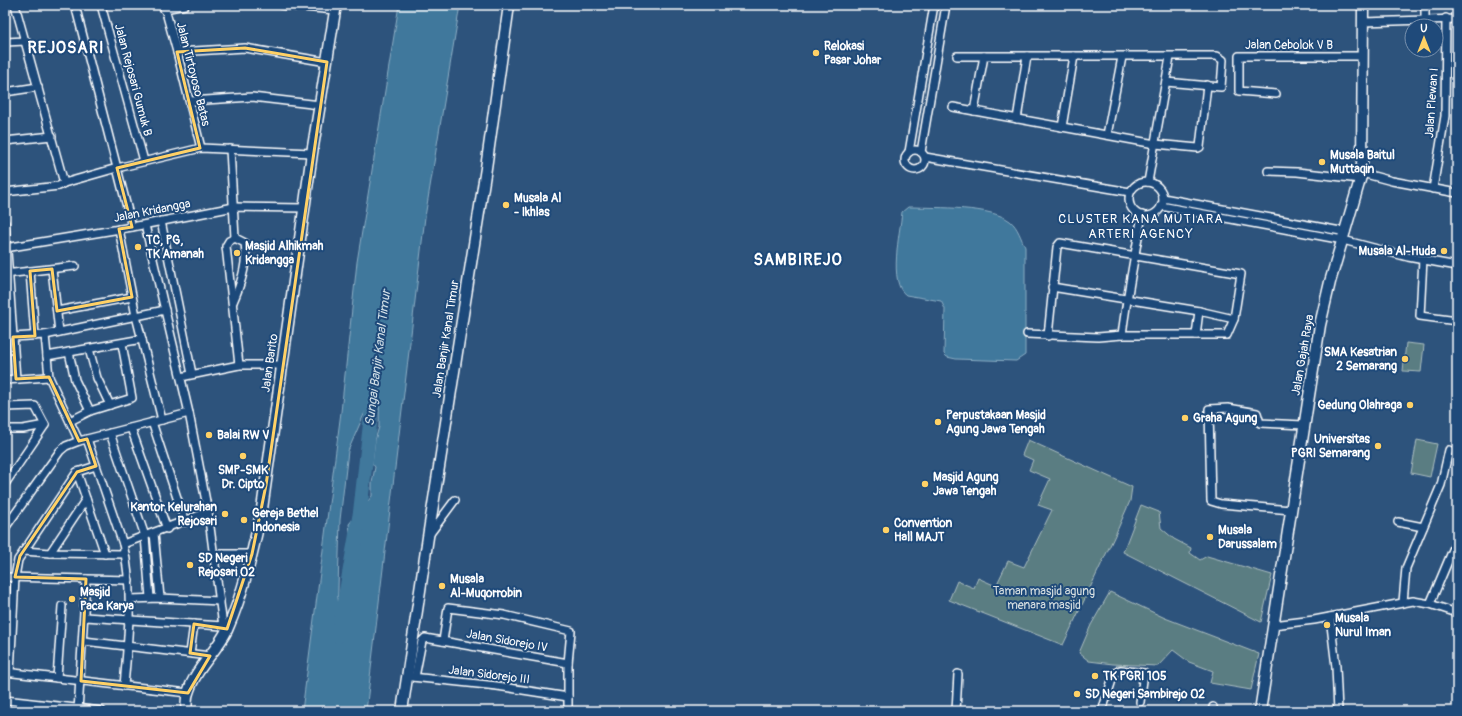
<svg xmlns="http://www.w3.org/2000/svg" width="1462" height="716" viewBox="0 0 1462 716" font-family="Pangolin,sans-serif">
  <rect width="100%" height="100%" fill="#2d537c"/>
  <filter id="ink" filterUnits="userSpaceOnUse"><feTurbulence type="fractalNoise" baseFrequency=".025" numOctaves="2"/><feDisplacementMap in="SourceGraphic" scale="8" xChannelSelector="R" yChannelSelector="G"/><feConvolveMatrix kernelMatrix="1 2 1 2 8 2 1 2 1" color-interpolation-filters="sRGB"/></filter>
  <g filter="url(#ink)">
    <g fill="#5a7d82" stroke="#acbec0">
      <path d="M1406,343L1424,345L1421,372L1403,371Z"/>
      <path d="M1028,440L1132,487L1130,501L1116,533L1063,645L949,600L957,581L974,588L978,578L996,586L1008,561L1024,567L1052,510L1038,505L1050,479L1029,470L1033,460L1022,455Z"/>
      <path d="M1417,440L1437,444L1430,477L1411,473Z"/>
      <path d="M1141,505L1159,512L1161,528L1174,539L1191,548L1190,553L1200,560L1207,556L1272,575L1261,622L1123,552Z"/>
      <path d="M1110,592L1165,618L1259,654L1251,690L1210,683L1213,671L1189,662L1173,650L1158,666L1113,664L1089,661L1079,653L1091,625Z"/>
    </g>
    <g fill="#40789c" stroke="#8caec4" fill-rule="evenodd">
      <path d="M399,5H460L425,217L366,711H302L341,412L357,262ZM376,374L380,377L379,427L375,440L372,463L375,467L372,483V496L349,524L354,561L353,569L345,582L343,595L345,614L337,622L340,520L348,451L372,396Z"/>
      <path d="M913,207C938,208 990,206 1010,221C1018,227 1021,239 1025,247V355L1016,361L956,359L947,357L944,354L945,309L941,301L906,295C888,283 900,233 902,212L908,207Z"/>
    </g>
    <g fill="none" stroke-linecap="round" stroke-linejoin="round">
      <path stroke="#40789c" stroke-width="14" d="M338,636L360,512L376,371"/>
      <defs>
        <g id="street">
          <path d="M101,5L144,161"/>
          <path d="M164,5L177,52L201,148"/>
          <path d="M281,5L335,10"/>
          <path d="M164,9L185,5"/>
          <path d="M1425,19V5"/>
          <path d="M1363,22L1457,19"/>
          <path d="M5,42L26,41"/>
          <path d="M177,52L245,48L327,62"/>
          <path d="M957,56H1217L1223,60L1221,87L1166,82"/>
          <path d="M5,92L38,87"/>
          <path d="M1276,94L1239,91V56H1363"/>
          <path d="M190,101L252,97L320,105"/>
          <path d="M953,107L1155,144L1198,148L1200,147L1207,85"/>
          <path d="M974,111L984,56"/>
          <path d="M1017,119L1027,56"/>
          <path d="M1062,127L1074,56"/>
          <path d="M1107,135L1122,57"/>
          <path d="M5,141L52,136"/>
          <path d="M230,149L235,238L229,241L226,246L239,365"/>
          <circle cx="915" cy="160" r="10"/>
          <path d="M909,152L934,5"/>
          <path d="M921,152L946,5"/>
          <path d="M925,157L1130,192"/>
          <path d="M1268,171L1297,172L1360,179"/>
          <path d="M1362,173L1392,181L1457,193"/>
          <path d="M1148,182L1170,57"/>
          <circle cx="1146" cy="199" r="17"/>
          <path d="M64,183L117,168L75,5"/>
          <path d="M1433,189L1445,116L1446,18"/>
          <path d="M5,192L59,186L64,183L15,5"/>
          <path d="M1163,198L1346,232"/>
          <path d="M1161,206L1343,240L1408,257L1457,266"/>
          <path d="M161,221L192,374"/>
          <path d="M5,223L16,379"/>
          <path d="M145,225L189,413L208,512L223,626L227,629"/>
          <path d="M132,227L117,168L201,148L312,153"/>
          <path d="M119,229L136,316L162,420"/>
          <path d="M5,248L132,227L234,207L304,208"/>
          <path d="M1423,259L1420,316L1457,321"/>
          <path d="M52,269L59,332"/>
          <path d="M30,271L35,336"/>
          <path d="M5,274L75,266"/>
          <path d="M1052,287L1199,311L1234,319"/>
          <path d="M233,302C241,284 248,263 245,243L235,238"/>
          <path d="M57,311L132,297"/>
          <path d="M1027,334L1098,337L1122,335"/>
          <path d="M45,335L165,310"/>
          <path d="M1196,335L1199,311"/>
          <path d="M1048,336L1057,247L1060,243L1241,274L1234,319L1227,335H1122C1127,295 1135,255 1142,215"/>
          <path d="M13,337L45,335L49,377L79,441"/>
          <path d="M89,349L97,378L110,405"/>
          <path d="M69,352L75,380L90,411"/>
          <path d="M47,356L142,339"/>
          <path d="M181,377L239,365H282"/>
          <path d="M5,380L49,377"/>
          <path d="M5,407L35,406L45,425"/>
          <path d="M70,421L90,411L132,398L122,344"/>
          <path d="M152,422L185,522"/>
          <path d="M131,428L167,529"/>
          <path d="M5,429H23L45,425L5,484"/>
          <path d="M110,433L145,536L150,598"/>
          <path d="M87,439L123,544C134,591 128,638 124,686"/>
          <path d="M77,472L105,554"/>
          <path d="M86,499L50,553L125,554"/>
          <path d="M1291,510L1221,504L1211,501L1209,409L1228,408L1257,413L1260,423L1304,425"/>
          <path d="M1398,522L1423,527"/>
          <path d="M5,528L60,451L66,446L79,441L189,413"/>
          <path d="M154,533L160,598"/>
          <path d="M429,535L455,500"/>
          <path d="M123,544L208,512"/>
          <path d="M24,551L50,553"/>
          <path d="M214,554H252"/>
          <path d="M5,577L129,580"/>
          <path d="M130,599L160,598L220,601"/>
          <path d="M1403,602L1406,568L1441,485L1449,450"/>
          <path d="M1430,604L1457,540"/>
          <path d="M85,617L223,626"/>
          <path d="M1330,617L1336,667L1338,711"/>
          <path d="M1273,625L1314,620L1413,601L1430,604L1457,613"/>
          <path d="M84,641L210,656"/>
          <path d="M443,641L448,608L504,615L571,631L568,663V711"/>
          <path d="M190,653L194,624"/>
          <path d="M5,672L188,693"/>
          <path d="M10,673L15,577L18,560L77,472L96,466"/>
          <path d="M412,677L497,686L568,697"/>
          <path d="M415,677L422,641L425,638L568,663"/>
          <path d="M57,678L62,606"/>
          <path d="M5,700L102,711"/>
          <path d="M78,711L86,579"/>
          <path d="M956,711L958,674"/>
          <path d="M1102,711L1114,674L1120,670L1144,673L1140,702"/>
          <path d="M1212,711L1213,707"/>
        </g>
        <g id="secondary">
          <path d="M186,711C187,705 186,698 188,693C195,669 216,652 227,630C244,592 253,550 262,509L312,153L336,5"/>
          <path d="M402,711L428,537L486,168L509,5"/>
          <path d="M1260,711L1320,325L1330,282L1362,173L1363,5"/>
        </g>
      </defs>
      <use href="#street" stroke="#fff" stroke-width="10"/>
      <use href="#secondary" stroke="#fff" stroke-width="13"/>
      <use href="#street" stroke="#1f4a7a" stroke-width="7"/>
      <use href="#secondary" stroke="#1f4a7a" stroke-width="10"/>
    </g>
  </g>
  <path fill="none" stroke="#ffd166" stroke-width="3" stroke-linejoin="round" d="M245,48L327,62L266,485L252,554L227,629L194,624L190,653L210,656L188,693L81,681L86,579L15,577L20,556L77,472L96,466L87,439L79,441L49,377L16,379L13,337L35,336L30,271L52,269L57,311L132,297L119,229L132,227L117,168L200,148L177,52Z"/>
  <g fill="#ffd166" stroke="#1f4a7a" stroke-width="1.5">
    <circle cx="816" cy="53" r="4"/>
    <circle cx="1322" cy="162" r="4"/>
    <circle cx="506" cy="205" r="4"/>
    <circle cx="138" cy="247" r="4"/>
    <circle cx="1444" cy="251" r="4"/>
    <circle cx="237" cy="253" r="4"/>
    <circle cx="1405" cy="359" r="4"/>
    <circle cx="1410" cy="405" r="4"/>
    <circle cx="1185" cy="418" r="4"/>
    <circle cx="938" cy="422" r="4"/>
    <circle cx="209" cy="435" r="4"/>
    <circle cx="1378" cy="446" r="4"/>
    <circle cx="243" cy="456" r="4"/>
    <circle cx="925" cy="484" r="4"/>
    <circle cx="225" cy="514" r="4"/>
    <circle cx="244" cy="520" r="4"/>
    <circle cx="886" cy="530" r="4"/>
    <circle cx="1210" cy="537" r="4"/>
    <circle cx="190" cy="565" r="4"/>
    <circle cx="442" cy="586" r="4"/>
    <circle cx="72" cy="599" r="4"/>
    <circle cx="1327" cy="625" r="4"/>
    <circle cx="1095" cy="676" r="4"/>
    <circle cx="1077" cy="694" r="4"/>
  </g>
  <g text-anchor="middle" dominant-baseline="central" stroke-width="4" stroke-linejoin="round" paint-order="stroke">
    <g font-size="12" fill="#fff" stroke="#1f4a7a">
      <text x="1289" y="45">Jalan Cebolok V B</text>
      <text transform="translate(193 74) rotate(76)">Jalan Tirtoyoso Batas</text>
      <text transform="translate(133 80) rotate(75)">Jalan Rejosari Gumuk B</text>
      <text transform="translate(1432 103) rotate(-86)">Jalan Plewan I</text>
      <text transform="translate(152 211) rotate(-11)">Jalan Kridangga</text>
      <text transform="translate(446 339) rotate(-81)">Jalan Banjir Kanal Timur</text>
      <text transform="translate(1303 355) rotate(-80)">Jalan Gajah Raya</text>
      <text transform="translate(270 363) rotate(-82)">Jalan Barito</text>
      <text transform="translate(507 641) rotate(10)">Jalan Sidorejo IV</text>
      <text transform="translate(489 675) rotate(7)">Jalan Sidorejo III</text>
    </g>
    <g font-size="12" font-weight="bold" fill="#fff" stroke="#1f4a7a" text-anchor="start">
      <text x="824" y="46">Relokasi<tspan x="824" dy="14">Pasar Johar</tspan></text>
      <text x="1330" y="155">Musala Baitul<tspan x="1330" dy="14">Muttaqin</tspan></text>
      <text x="514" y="198">Musala Al<tspan x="514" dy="14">- Ikhlas</tspan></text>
      <text x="146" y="240">TC, PG,<tspan x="146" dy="14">TK Amanah</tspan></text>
      <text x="245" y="246">Masjid Alhikmah<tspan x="245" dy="14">Kridangga</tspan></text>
      <text x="1436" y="251" text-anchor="end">Musala Al-Huda</text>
      <text x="1397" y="352" text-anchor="end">SMA Kesatrian<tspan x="1397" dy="14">2 Semarang</tspan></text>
      <text x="1402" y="405" text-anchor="end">Gedung Olahraga</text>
      <text x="946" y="415">Perpustakaan Masjid<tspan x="946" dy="14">Agung Jawa Tengah</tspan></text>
      <text x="1193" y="418">Graha Agung</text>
      <text x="217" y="435">Balai RW V</text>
      <text x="1370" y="439" text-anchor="end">Universitas<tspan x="1370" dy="14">PGRI Semarang</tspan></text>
      <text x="243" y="470" text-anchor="middle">SMP-SMK<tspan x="243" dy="14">Dr. Cipto</tspan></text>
      <text x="933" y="477">Masjid Agung<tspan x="933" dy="14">Jawa Tengah</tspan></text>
      <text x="217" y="507" text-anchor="end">Kantor Kelurahan<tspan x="217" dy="14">Rejosari</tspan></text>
      <text x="252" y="513">Gereja Bethel<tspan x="252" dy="14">Indonesia</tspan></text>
      <text x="894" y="523">Convention<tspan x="894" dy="14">Hall MAJT</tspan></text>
      <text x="1218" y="530">Musala<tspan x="1218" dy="14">Darussalam</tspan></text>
      <text x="198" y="558">SD Negeri<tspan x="198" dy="14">Rejosari 02</tspan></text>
      <text x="450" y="579">Musala<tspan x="450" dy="14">Al-Muqorrobin</tspan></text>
      <text x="80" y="592">Masjid<tspan x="80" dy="14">Paca Karya</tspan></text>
      <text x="1335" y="618">Musala<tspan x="1335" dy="14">Nurul Iman</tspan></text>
      <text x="1103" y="676">TK PGRI 105</text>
      <text x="1085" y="694">SD Negeri Sambirejo 02</text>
    </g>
    <g font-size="12" fill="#d6dee0" stroke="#1f4a7a">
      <text x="1044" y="591">Taman masjid agung<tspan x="1044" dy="14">menara masjid</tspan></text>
    </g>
    <g font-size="13" letter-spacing="1" fill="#fff" stroke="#1f4a7a">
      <text x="1141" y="219">CLUSTER KANA MUTIARA<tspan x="1141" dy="15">ARTERI AGENCY</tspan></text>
    </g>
    <g font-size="13" font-style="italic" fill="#cfdde6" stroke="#1f4a7a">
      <text transform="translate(378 358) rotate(-83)">Sungai Banjir Kanal Timur</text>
    </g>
    <g font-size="16" font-weight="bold" letter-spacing="1" fill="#fff" stroke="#1f4a7a">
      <text x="66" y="48">REJOSARI</text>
      <text x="798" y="260">SAMBIREJO</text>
    </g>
  </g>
  <rect width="1462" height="716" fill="none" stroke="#1f4a7a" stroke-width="20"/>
  <rect x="10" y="10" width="1442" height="696" fill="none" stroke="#fff" stroke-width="1.5" filter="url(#ink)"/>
  <g transform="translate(1424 38)"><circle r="19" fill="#1f4a7a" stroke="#7992af"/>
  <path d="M0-3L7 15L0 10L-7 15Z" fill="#ffd166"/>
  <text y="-6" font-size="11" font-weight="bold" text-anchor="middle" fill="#ffffff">U</text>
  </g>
</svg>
